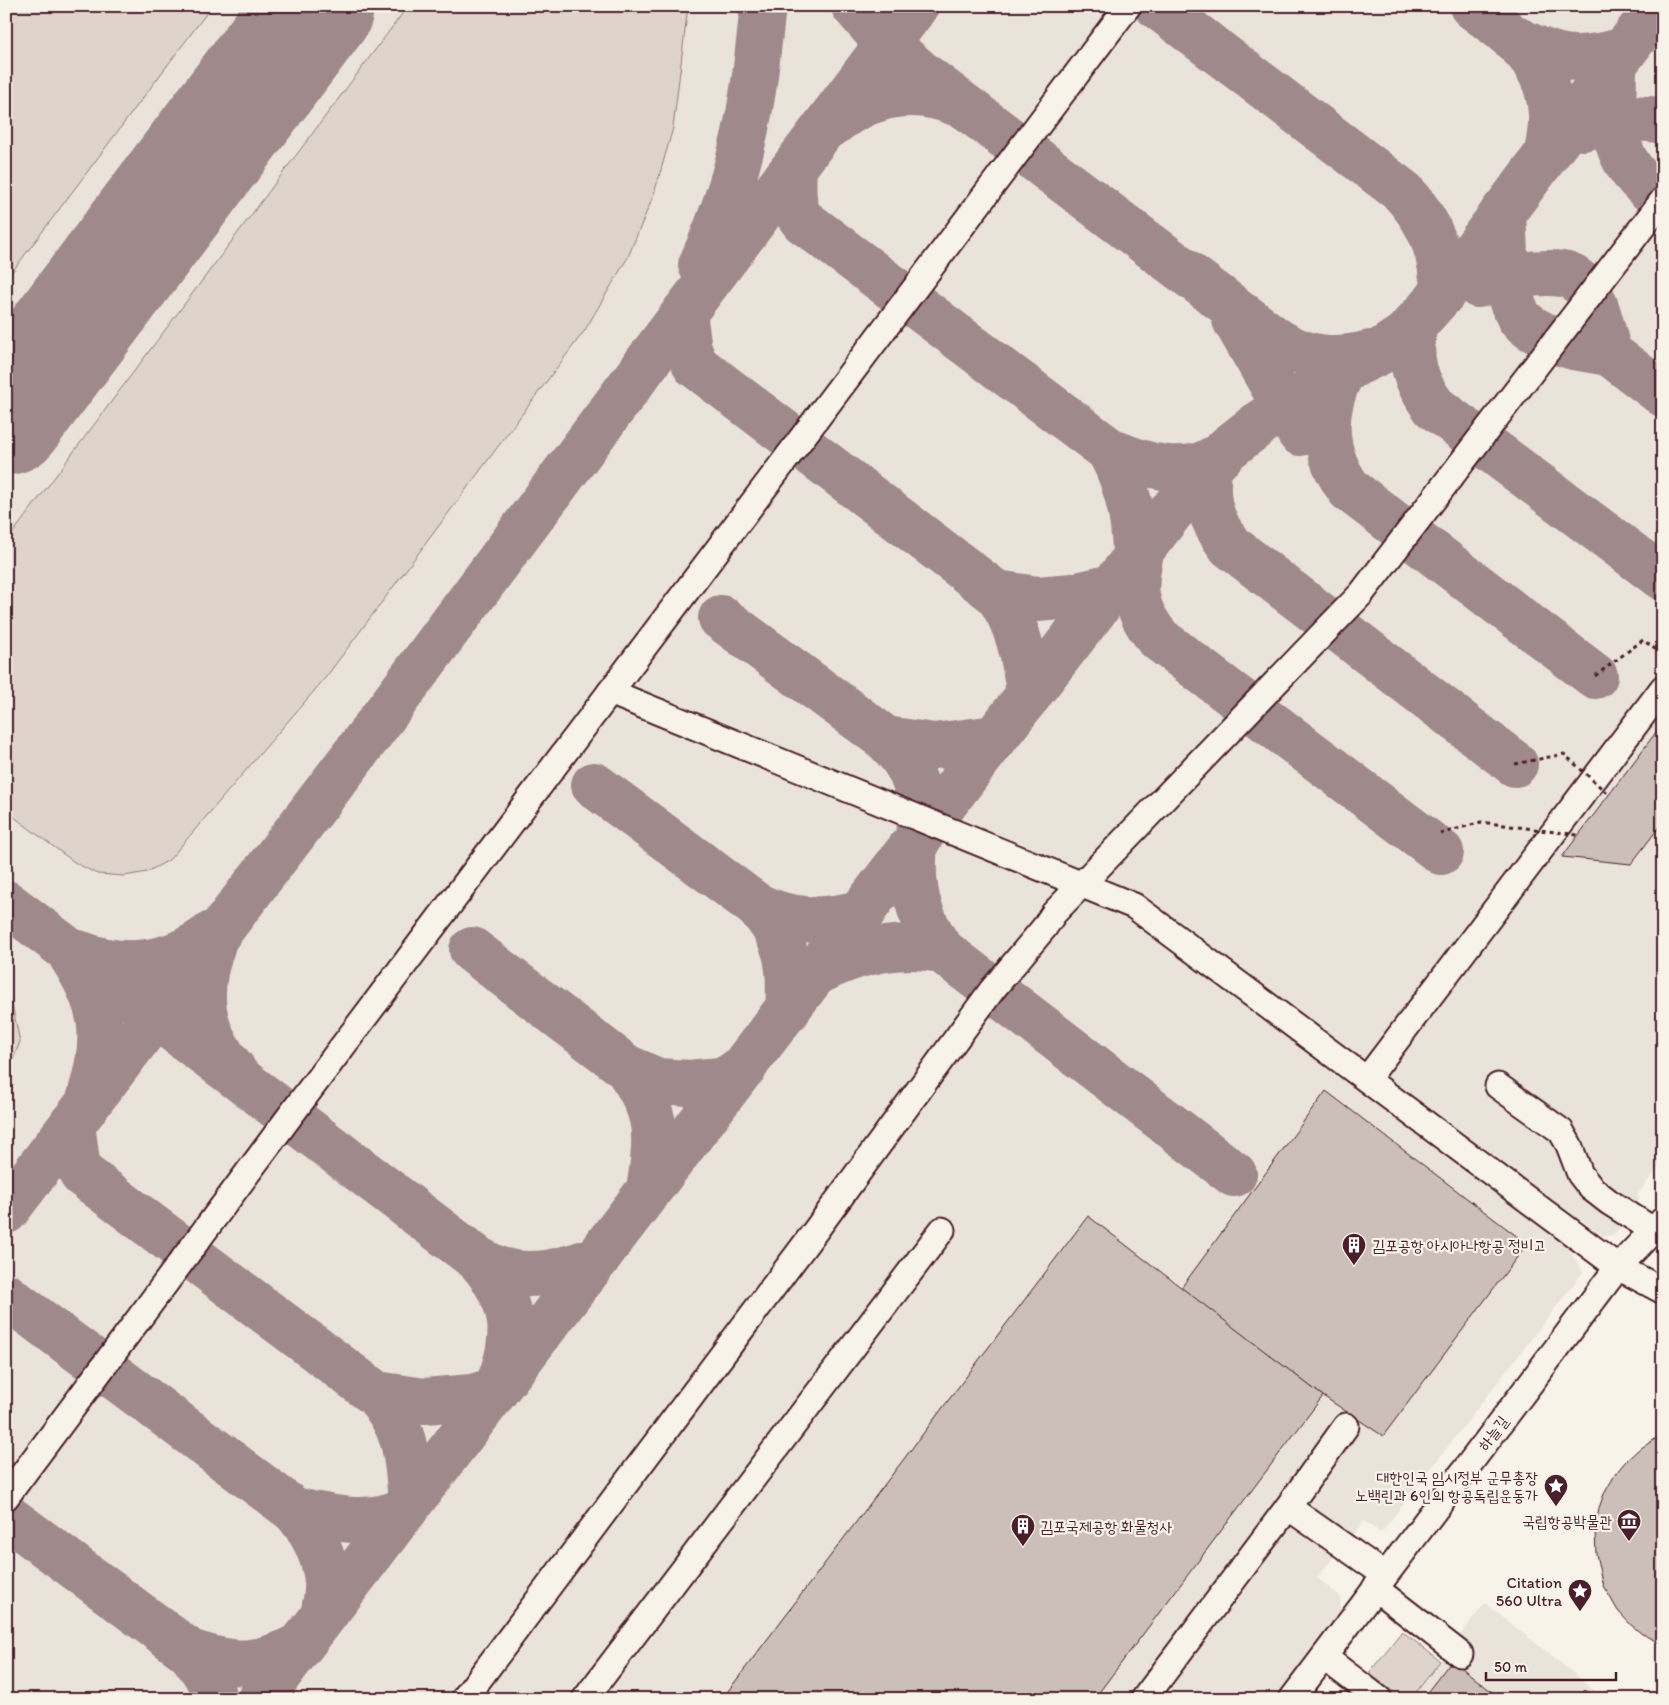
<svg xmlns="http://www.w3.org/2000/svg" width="1669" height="1705" viewBox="0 0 1669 1705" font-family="Itim,'Poor Story',sans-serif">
  <rect width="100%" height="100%" fill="#f7f3e8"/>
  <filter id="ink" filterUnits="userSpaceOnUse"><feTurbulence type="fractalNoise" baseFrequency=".02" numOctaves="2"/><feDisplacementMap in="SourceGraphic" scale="10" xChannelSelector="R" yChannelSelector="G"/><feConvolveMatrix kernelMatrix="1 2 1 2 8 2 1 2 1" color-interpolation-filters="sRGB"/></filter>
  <g filter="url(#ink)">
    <g fill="#eae3da">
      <path d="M6,6H1663V1162L1637,1195L1640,1198L1623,1225L1614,1234L1609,1236H1603L1580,1219L1560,1242L1568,1248L1583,1272L1381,1533L1364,1521L1337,1556L1335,1555L1317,1578L1340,1596L1341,1621L1284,1699H6Z"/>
      <path d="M1485,1603L1606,1699H1411Z"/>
    </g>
    <g fill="#ded4cc" stroke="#947a7c">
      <path d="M6,6H212L6,280Z"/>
      <path d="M408,6H688L673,128L654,194L628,257L585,330L326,677L169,860L147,872L124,876L97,874L74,862L6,811V542Z"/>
      <path d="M6,997L12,1004L20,1042L6,1077Z"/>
      <path d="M1402,1631L1440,1661L1411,1699H1403L1369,1673Z"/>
    </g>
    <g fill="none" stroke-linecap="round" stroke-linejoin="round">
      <g stroke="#a0898a" stroke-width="46">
        <path d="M854,6L887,44L923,75L1276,340C1307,360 1335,362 1370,353"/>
        <path d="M1157,6L1403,192C1430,221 1442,253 1443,293"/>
        <path d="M1472,6C1512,36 1549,60 1551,115C1552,127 1549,141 1547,153"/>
        <path d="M1516,39C1560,61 1578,63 1625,50"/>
        <path d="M1614,65C1614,110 1607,147 1641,181C1647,188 1654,194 1663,197"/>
        <path d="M832,124C869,94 914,85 958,104"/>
        <path d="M1583,128C1610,121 1635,115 1663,121"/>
        <path d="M794,169C793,187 791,208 803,221L1109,450C1128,484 1135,519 1135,558"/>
        <path d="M1503,212L1506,275L1512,302L1520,319L1531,328L1555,341L1574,347L1609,353L1663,394"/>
        <path d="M701,265C726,210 744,150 753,90C757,62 760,34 763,6"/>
        <path d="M1478,285C1500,278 1539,270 1562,274C1573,275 1584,285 1590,294C1598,307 1604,336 1609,353"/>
        <path d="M684,313L689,349L695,365L996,593C1018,623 1025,658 1029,695"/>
        <path d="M1235,320L1300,433"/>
        <path d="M1414,327C1409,360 1414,380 1434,407L1663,578"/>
        <path d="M1342,372C1321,413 1322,453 1350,490L1595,676"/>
        <path d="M1109,450C1137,463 1173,475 1204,464C1210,461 1216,458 1221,455"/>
        <path d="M1210,466C1204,498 1210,520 1230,546L1515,764"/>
        <path d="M1142,548C1133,587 1132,607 1159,639L1441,852"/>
        <path d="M996,593L1037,599L1073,596L1113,587"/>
        <path d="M721,618L886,739C920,773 919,791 920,837"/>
        <path d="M886,739L934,746L995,738"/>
        <path d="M594,785L757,906C788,938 791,966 788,1010"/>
        <path d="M915,843C911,886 916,914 941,950L1234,1174"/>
        <path d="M6,903C164,1023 322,1140 479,1260C517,1303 518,1339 496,1390L472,1397L425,1401L376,1394"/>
        <path d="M757,906C794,923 824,923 863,912"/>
        <path d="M213,944C196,990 199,1031 233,1069"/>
        <path d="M472,950L626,1067C659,1112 658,1137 649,1190"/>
        <path d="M78,953C126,971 171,966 212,934"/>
        <path d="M72,957C105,1008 107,1039 90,1096"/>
        <path d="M816,973C852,953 900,941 941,950"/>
        <path d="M626,1067L658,1081L689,1083L720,1080L730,1077L745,1066"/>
        <path d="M72,1124L77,1162L82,1174L376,1394C407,1428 407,1458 411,1501"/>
        <path d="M6,1211L368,737L660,345L916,6"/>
        <path d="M479,1260C486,1263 493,1268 501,1270C533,1280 566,1270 597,1259"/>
        <path d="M6,1296L294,1510C311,1529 324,1554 327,1581C328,1592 325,1605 323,1616"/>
        <path d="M294,1510C332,1518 368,1528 405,1510"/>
        <path d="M6,1516L190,1652C236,1667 258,1667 301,1645"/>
        <path d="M190,1652L210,1680L215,1699"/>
        <path d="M260,1699L974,765L1196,480L1228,448L1264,420L1357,363L1378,353L1405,335L1442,294L1658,6"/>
      </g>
      <path stroke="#a0898a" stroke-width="118" d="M6,416L315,6"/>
    </g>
    <g fill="#ccbfb9" stroke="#4a1f2b">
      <path d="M1663,723V822L1631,864L1562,857Z"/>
      <path d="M1326,1091L1527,1244L1383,1436L1323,1396L1181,1288Z"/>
      <path d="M1088,1216L1323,1396L1094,1699H722Z"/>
      <path d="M1663,1434V1645L1642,1634L1630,1624L1618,1611L1610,1597L1603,1586L1600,1573L1596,1554L1595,1531L1599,1508L1604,1494L1616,1473L1626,1461L1638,1450Z"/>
      <path d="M1452,1660L1501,1699H1422Z"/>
      <path d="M1585,1690L1596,1699H1578Z"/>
    </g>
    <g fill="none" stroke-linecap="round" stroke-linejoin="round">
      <defs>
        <g id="minor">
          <path d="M610,692L1134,906L1618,1267L1663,1291"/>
          <path d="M1367,1079L1663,688"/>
          <path d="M1498,1086L1561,1131L1569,1145L1580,1174L1591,1188L1609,1202L1653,1230"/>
          <path d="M6,1497L290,1116L1128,6"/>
          <path d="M1288,1507L1385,1575"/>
          <path d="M1375,1588L1460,1654"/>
          <path d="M1324,1657L1379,1699"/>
          <path d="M464,1699L816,1230L992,990L1044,928L1054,913L1361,594L1663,200"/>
          <path d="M585,1699L942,1230"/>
          <path d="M1144,1699L1288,1507L1346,1426"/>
          <path d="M1292,1699L1618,1267L1663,1220"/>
        </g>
      </defs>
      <use href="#minor" stroke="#4a1f2b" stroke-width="29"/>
      <path stroke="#4a1f2b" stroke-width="3" stroke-dasharray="4 4" stroke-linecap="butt" d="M1595,676L1643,640L1663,655"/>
      <use href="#minor" stroke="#f7f3e8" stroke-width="25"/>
      <g stroke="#4a1f2b" stroke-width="3" stroke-dasharray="4 4" stroke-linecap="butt">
        <path d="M1515,764L1564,754L1609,795"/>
        <path d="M1440,834L1481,822L1578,835"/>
      </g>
    </g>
  </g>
  <defs>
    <symbol id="building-pin" viewBox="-11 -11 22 30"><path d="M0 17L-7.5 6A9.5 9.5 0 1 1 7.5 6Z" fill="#4a1f2b" stroke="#f7f3e8"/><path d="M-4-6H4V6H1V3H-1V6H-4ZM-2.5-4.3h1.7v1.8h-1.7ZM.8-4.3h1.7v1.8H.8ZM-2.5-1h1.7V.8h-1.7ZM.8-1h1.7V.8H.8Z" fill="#fff"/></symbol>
    <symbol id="sight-pin" viewBox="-11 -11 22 30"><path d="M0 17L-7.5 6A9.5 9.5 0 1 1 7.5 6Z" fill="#4a1f2b" stroke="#f7f3e8"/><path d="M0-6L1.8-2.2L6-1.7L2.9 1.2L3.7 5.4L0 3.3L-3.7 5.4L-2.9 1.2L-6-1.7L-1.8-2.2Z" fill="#fff"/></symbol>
    <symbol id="museum-pin" viewBox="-11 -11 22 30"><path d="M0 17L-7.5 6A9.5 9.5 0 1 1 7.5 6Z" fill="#4a1f2b" stroke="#f7f3e8"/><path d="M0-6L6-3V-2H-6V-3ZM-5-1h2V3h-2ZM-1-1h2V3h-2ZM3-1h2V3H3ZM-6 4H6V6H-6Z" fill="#fff"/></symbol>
  </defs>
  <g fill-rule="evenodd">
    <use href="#building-pin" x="1340" y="1231" width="28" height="38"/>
    <use href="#sight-pin" x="1542" y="1472" width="28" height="38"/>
    <use href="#museum-pin" x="1615" y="1507" width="28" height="38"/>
    <use href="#building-pin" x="1009" y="1512" width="28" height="38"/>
    <use href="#sight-pin" x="1566" y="1577" width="28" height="38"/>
  </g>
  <g text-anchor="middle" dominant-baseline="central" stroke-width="4.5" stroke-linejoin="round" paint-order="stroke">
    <g font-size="16" fill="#4a1f2b" stroke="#f7f3e8" text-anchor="end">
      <text x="1372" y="1245" text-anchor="start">김포공항 아시아나항공 정비고</text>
      <text x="1538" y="1477">대한인국 임시정부 군무총장<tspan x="1538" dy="18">노백린과 6인의 항공독립운동가</tspan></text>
      <text x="1612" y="1521">국립항공박물관</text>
      <text x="1040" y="1526" text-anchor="start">김포국제공항 화물청사</text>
      <text x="1562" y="1582">Citation<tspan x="1562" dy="18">560 Ultra</tspan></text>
    </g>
    <g font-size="16" fill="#4a1f2b" stroke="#f7f3e8">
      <text transform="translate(1493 1433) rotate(-53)">하늘길</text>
    </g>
  </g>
  <rect width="1669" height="1705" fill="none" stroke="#f7f3e8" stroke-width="25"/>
  <rect x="12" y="12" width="1644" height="1680" fill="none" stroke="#4a1f2b" stroke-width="2" filter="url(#ink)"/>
  <path d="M1486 1672v8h130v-8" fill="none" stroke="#4a1f2b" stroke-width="2.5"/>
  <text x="1494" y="1672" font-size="15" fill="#4a1f2b" stroke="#f7f3e8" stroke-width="4" paint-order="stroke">50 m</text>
</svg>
